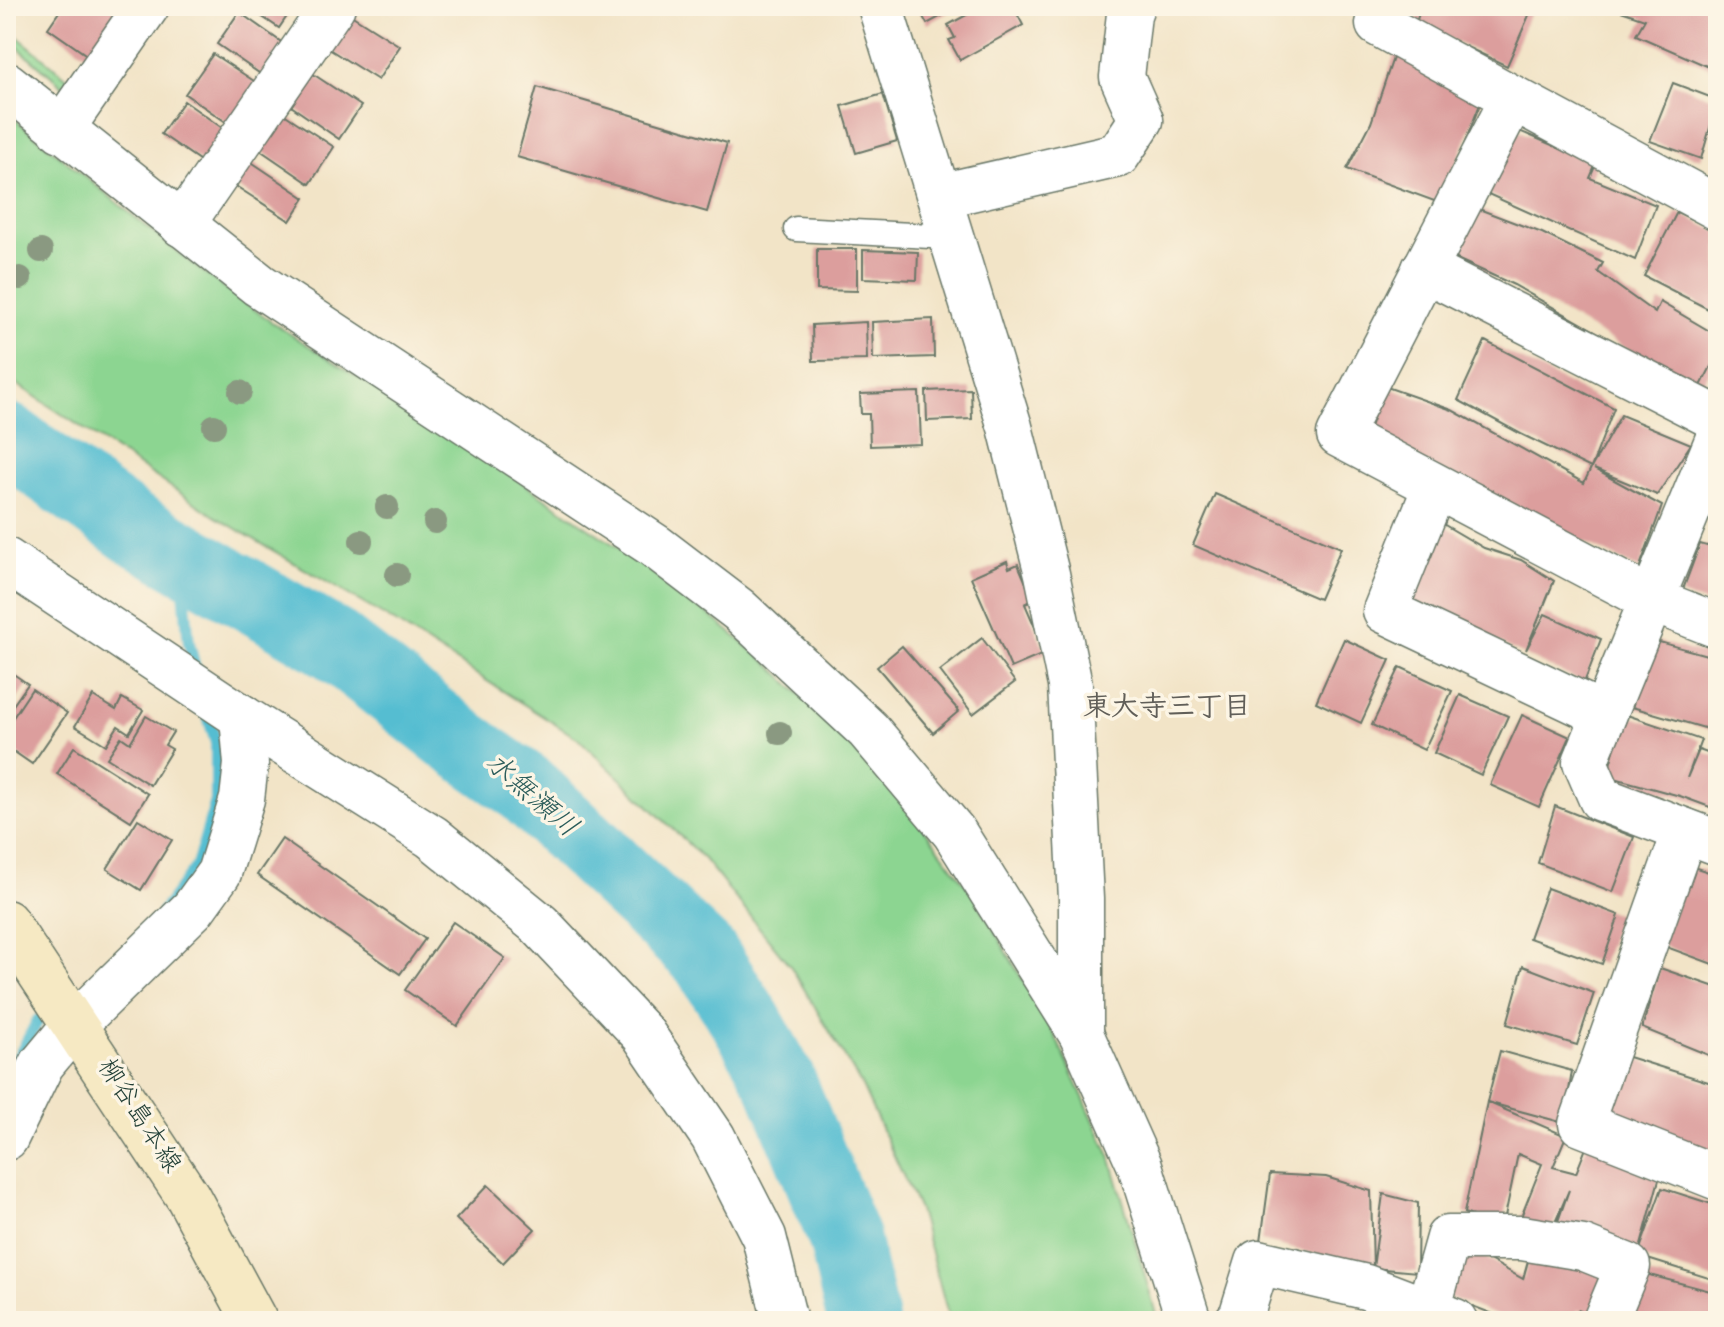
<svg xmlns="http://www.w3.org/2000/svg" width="1724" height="1327" viewBox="0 0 1724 1327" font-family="'Gochi Hand','Klee One',sans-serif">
  <rect width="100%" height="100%" fill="#fcf5e5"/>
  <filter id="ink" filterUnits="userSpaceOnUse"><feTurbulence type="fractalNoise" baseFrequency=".0125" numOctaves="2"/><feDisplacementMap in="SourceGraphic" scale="16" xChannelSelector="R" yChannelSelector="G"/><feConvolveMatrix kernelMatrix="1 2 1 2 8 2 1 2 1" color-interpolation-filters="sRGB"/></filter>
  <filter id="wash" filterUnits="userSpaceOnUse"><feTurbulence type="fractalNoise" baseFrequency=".006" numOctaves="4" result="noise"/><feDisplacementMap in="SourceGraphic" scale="32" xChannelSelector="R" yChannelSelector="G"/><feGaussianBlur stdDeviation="1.8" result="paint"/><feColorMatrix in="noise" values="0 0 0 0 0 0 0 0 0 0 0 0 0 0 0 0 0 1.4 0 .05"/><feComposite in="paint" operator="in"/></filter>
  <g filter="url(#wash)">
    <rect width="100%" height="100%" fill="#f2e4c7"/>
    <g fill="#8cd591" stroke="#568962" stroke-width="2">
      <path d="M6,27L71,81L65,88L7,38Z"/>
      <path d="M6,112L191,263L270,321L512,476L672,584L770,665L888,781L975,897L1056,1038L1110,1156L1158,1321H950L919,1210L861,1084L791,967L704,859L580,740L388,618L216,517L6,377Z"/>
    </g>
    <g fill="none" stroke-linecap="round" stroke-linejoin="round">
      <g stroke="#54bdd1" stroke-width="12">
        <path d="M131,527L183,581L189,643L196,672"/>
        <path d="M163,911L197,866L216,801V743L206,709"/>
        <path d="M6,1081L38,1020"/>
      </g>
      <path stroke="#54bdd1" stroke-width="72" d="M6,438L131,527L335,645L459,742L524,787L705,957L747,1022L780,1081L844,1238L863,1321"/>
    </g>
    <g id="blocks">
      <g fill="#dc9e9d">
        <path d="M63,6H109L121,14L91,58L48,28Z"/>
        <path d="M246,6H294L279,28Z"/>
        <path d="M917,6H960L927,24Z"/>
        <path d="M983,6H995L997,10L1005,6H1013L1023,25L960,60L949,40L955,38L948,25Z"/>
        <path d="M1413,6H1533L1507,66L1416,23L1420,10Z"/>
        <path d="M1606,6H1718V71L1636,35L1645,19Z"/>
        <path d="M239,12L284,44L262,75L217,44Z"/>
        <path d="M351,15L400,46L378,80L329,49Z"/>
        <path d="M1396,49L1484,94L1457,162L1437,202L1347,169L1371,123Z"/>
        <path d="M213,54L257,83L229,124L185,94Z"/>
        <path d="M313,74L361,106L339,139L291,106Z"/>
        <path d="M1673,83L1718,100L1701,159L1650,141Z"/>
        <path d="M537,87L727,143L707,212L517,157Z"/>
        <path d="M883,94L897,141L856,153L842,106Z"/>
        <path d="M184,101L225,130L202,162L161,134Z"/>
        <path d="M284,114L334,147L310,184L260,150Z"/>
        <path d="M1503,124L1596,164L1590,178L1656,205L1635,260L1477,189Z"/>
        <path d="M247,159L305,198L290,221L231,183Z"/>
        <path d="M1463,203L1542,233L1603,263L1598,272L1655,313L1660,302L1718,336V353L1701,386L1632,352L1514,285L1437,250Z"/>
        <path d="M1677,212L1718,232V314L1644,276Z"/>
        <path d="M817,249H857V291L817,290Z"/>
        <path d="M863,250L918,252L917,280L863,278Z"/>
        <path d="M933,319L934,357L873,359L872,322Z"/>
        <path d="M866,322L867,360L813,361L812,325Z"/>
        <path d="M1485,341L1614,408L1591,468L1621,415L1691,444L1657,495L1594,469L1662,506L1639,569L1367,436L1384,386L1452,410L1584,483L1591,468L1521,434L1458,400Z"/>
        <path d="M971,389L972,419L927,421L926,391Z"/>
        <path d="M919,392L921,444L870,446L869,414H861L860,394Z"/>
        <path d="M1215,494L1341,548L1319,599L1193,545Z"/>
        <path d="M1443,524L1484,548L1521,560L1554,581L1526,650L1545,614L1601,639L1584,683L1405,599Z"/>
        <path d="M1700,544L1718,549V608L1681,595Z"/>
        <path d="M1007,561L1009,568L1018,564L1033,600L1025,604L1046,653L1011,668L971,577Z"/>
        <path d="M982,638L1015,682L973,714L940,671Z"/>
        <path d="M1344,639L1390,660L1361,723L1316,702Z"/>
        <path d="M1652,640L1718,658V732L1632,707Z"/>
        <path d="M902,646L959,711L933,733L877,667Z"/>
        <path d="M1400,667L1452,691L1424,750L1372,725Z"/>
        <path d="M6,669L28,684L6,715Z"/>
        <path d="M32,689L67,713L32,764L6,746V728Z"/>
        <path d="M1460,695L1508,716L1481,775L1434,753Z"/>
        <path d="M93,696L116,710L122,698L143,710L129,733L118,726L106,745L75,726Z"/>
        <path d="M1624,714L1701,740L1687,778L1699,750L1718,757V810L1680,796L1607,776Z"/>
        <path d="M1522,715L1570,737L1539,807L1490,785Z"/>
        <path d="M146,716L173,732L165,745L172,749L150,785L107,758L121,737L130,743Z"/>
        <path d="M74,747L148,794L131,821L57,774Z"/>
        <path d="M1555,806L1634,837L1613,892L1538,863Z"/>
        <path d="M138,819L172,840L141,890L107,869Z"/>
        <path d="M282,839L425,939L400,974L257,875Z"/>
        <path d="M1690,866L1718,875V966L1661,945Z"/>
        <path d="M1547,888L1619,915L1602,964L1529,938Z"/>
        <path d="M453,922L505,958L457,1026L405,990Z"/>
        <path d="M1523,966L1594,993L1577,1045L1507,1024Z"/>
        <path d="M1660,968L1718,988V1059L1642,1028Z"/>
        <path d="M1500,1051L1572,1071L1564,1123L1487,1102Z"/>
        <path d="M1622,1055L1718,1085V1159L1604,1116Z"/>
        <path d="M1487,1102L1566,1136L1553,1167L1576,1173L1588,1143L1661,1172L1640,1249L1662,1188L1718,1206V1281L1638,1256L1557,1224L1569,1190L1551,1232L1519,1222L1542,1164L1518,1154L1503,1226L1464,1213Z"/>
        <path d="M1270,1174L1326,1177L1371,1191L1373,1268L1383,1194L1418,1203L1417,1272L1373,1268L1261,1241Z"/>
        <path d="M488,1185L535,1229L503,1263L456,1219Z"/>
        <path d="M1461,1244L1523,1279L1532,1247L1607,1275L1590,1315L1578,1310L1571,1321H1511L1444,1295Z"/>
        <path d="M1638,1272L1718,1293V1308L1713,1321H1626Z"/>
      </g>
    </g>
  </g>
  <g filter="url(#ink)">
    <use href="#blocks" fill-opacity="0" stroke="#697767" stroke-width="2"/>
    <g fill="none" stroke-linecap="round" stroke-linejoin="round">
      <defs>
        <path id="lane" d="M796,229L950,237"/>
        <g id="street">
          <path d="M880,6L1010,427L1047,574L1070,685L1081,899V1034"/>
          <path d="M1378,24L1513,98"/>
          <path d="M6,84L259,285L655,546L739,610L868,730L954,832L1081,1034L1140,1166L1189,1321"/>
          <path d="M61,130L147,6"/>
          <path d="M940,196L1118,155L1141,120L1122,77L1129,14L1132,6"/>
          <path d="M1718,208L1513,98L1339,435L1652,600L1718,626"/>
          <path d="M182,225L333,6"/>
          <path d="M1424,269L1718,419"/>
          <path d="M1718,438L1585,762L1601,799L1718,843"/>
          <path d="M1435,487L1385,611L1604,715"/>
          <path d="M6,560L242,717L432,837L540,925L643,1034L713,1137L764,1237L785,1321"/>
          <path d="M1685,831L1581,1124L1718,1178"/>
          <path d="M6,1138L42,1064L76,1023L193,909L219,873L242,799L246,764L242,717"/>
          <path d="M1237,1321L1240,1320L1258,1262L1366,1287L1455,1321"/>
          <path d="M1425,1321L1448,1238H1522L1583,1248L1628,1266L1605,1321"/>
        </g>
        <path id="secondary" d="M6,922L188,1197L255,1321"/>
      </defs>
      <use href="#lane" stroke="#697767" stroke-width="27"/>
      <use href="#street" stroke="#697767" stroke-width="47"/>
      <use href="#secondary" stroke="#697767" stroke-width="47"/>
      <use href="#lane" stroke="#fff" stroke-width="24"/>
      <use href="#street" stroke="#fff" stroke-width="44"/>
      <use href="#secondary" stroke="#f6e9c3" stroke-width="44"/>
    </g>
    <g fill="#8a9981">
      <circle cx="41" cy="251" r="12"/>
      <circle cx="20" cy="278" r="12"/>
      <circle cx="240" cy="392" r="12"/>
      <circle cx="214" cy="426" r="12"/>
      <circle cx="387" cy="507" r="12"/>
      <circle cx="435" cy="522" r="12"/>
      <circle cx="361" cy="541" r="12"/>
      <circle cx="397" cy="575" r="12"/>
      <circle cx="780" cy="733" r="12"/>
    </g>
  </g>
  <g text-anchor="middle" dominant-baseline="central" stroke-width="7" stroke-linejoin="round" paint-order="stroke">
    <g font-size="26" fill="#1f3d34" stroke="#fcf5e5">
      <text transform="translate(137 1117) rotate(57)">柳谷島本線</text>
    </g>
    <g font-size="28" font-weight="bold" fill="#615f59" stroke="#fcf5e5">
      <text x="1167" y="709">東大寺三丁目</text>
    </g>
    <g font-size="28" font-style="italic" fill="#2c5d5b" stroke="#fcf5e5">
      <text transform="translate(530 797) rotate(41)">水無瀬川</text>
    </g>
  </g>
  <rect width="1724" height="1327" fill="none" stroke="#fcf5e5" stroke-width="32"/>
</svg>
